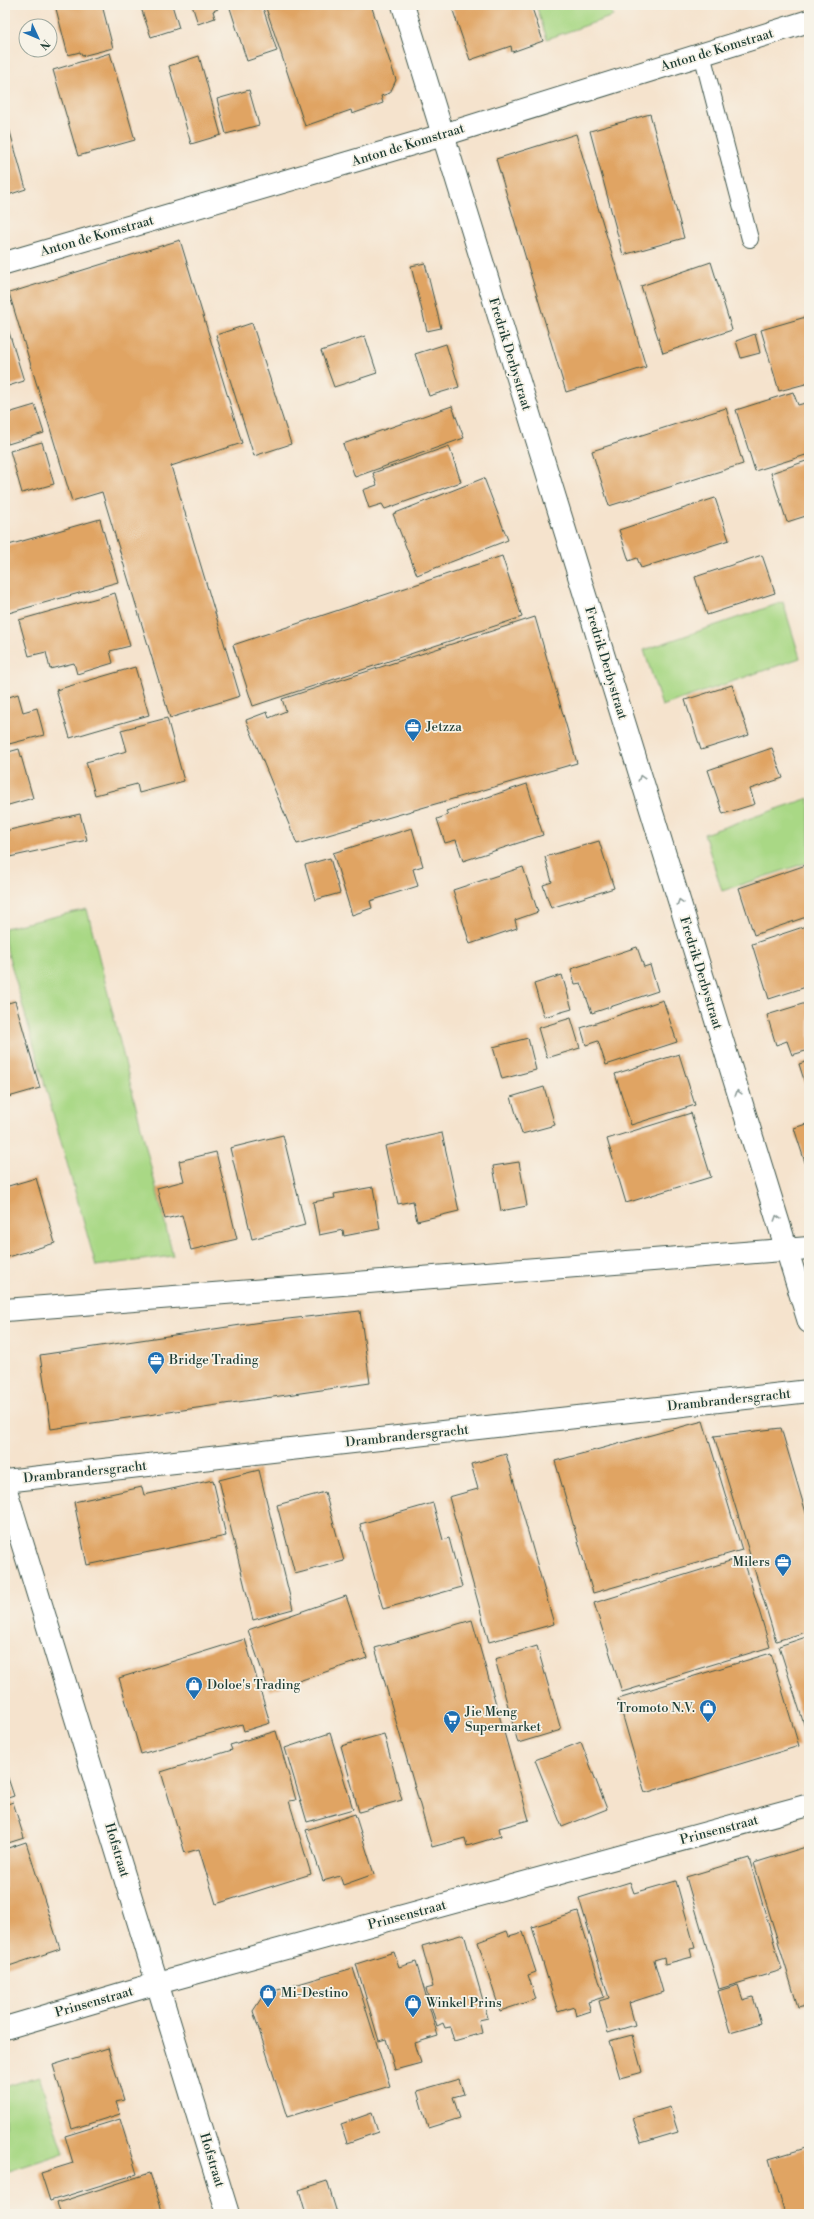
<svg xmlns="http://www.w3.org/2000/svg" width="814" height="2219" viewBox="0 0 814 2219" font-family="'Libre Bodoni',serif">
  <rect width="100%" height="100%" fill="#f7f3e8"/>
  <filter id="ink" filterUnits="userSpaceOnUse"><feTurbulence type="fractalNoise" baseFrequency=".025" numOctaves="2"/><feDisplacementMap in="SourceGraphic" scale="8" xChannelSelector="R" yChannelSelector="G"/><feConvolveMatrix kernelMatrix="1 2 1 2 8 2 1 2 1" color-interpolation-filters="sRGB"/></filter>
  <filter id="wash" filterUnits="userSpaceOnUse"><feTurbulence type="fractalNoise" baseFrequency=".012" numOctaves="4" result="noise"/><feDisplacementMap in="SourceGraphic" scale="16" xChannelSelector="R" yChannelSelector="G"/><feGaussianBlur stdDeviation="0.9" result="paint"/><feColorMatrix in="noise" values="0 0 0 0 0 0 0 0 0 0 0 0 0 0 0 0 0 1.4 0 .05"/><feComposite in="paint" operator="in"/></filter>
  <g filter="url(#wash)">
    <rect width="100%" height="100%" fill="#f5e3cd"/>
    <g fill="#a9d885" stroke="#648a5c">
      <path d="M536,5H609L613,16L547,39Z"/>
      <path d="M783,602L800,658L662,706L644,650Z"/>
      <path d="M809,798V862L722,891L704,834Z"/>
      <path d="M87,909L173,1256L96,1266L5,943V928Z"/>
      <path d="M39,2076L64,2153L9,2171L5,2158V2087Z"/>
    </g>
    <g id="blocks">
      <g fill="#e0a464">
        <path d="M55,5H102L113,48L82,56L80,52L68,55Z"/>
        <path d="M140,5H172L179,28L151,37Z"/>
        <path d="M192,5H216L218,9L213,11L215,18L198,24Z"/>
        <path d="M229,5H262L277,51L247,61Z"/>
        <path d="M265,5H371L396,80L390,93L381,96L383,103L352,114L351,110L305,126Z"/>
        <path d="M451,5H531L543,41L512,52L511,46L470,60Z"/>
        <path d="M110,53L135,140L78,156L53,70Z"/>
        <path d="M199,56L221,135L191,144L169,66Z"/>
        <path d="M249,90L259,125L226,134L217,99Z"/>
        <path d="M5,114L26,189L5,196Z"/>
        <path d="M650,114L684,238L623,255L590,131Z"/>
        <path d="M576,134L646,367L566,392L496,159Z"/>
        <path d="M180,240L242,443L171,466L240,696L170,718L102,492L72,501L9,293Z"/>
        <path d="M711,262L732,330L663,353L641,286Z"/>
        <path d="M425,263L441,328L427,331L411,266Z"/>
        <path d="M809,316V383L779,391L761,330Z"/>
        <path d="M5,319L24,381L5,387Z"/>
        <path d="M252,323L291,444L254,456L216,335Z"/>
        <path d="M755,334L760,353L741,358L736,341Z"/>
        <path d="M365,336L377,373L334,387L321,351Z"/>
        <path d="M446,344L459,387L429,396L415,354Z"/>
        <path d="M793,392L798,405L809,402V454L755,471L736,410Z"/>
        <path d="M35,405L44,433L8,444L5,434V414Z"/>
        <path d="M452,406L464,438L355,477L343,444Z"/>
        <path d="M726,408L743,464L609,506L592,451Z"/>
        <path d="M42,442L54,484L22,493L10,451Z"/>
        <path d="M449,446L461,482L385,509L382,504L369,508L363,490L377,485L373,473Z"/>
        <path d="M809,460V515L787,522L771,473Z"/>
        <path d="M484,478L508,540L417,575L393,514Z"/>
        <path d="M715,498L729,540L641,568L637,558L629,561L619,530Z"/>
        <path d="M100,519L118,582L5,614V546Z"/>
        <path d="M762,555L775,593L707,615L695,577Z"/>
        <path d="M502,556L522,617L253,706L233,645Z"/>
        <path d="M115,593L130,646L110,651L113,663L77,674L74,663L50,669L46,652L29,656L19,620Z"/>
        <path d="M535,617L577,763L297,844L246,720L267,712L269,718L286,711L282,699Z"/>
        <path d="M135,667L149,715L70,738L56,690Z"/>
        <path d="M732,685L749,735L701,750L685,700Z"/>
        <path d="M6,694V698L18,694L23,712L37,708L44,735L5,745Z"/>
        <path d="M167,718L184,781L139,793L137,784L95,795L86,762L127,751L121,730Z"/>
        <path d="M772,748L783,778L750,789L755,804L723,814L708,770Z"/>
        <path d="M19,749L33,798L5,806V753Z"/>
        <path d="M527,784L543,835L463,861L456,840L445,843L437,819L448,815L446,811Z"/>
        <path d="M80,814L87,840L5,858V831Z"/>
        <path d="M412,828L423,866L413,869L418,886L370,901L372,908L352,915L333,853Z"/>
        <path d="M599,841L614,888L551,908L543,885L552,882L545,857Z"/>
        <path d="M330,858L340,893L315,900L305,865Z"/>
        <path d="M809,864V916L754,935L739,888Z"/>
        <path d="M523,867L538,912L515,920L517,928L470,944L453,890Z"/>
        <path d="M806,926L809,936V986L769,999L752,944Z"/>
        <path d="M637,947L644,967L650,965L658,991L592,1013L581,983L575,984L571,969Z"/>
        <path d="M562,975L572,1009L544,1017L534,984Z"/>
        <path d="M663,1000L677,1042L606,1065L598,1041L586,1045L581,1028Z"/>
        <path d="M15,1001L40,1088L5,1098V1004Z"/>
        <path d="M809,1002V1050L792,1055L787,1041L776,1045L767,1015Z"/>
        <path d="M571,1018L580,1048L547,1058L538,1028Z"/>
        <path d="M528,1038L536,1070L502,1079L493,1047Z"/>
        <path d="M679,1054L695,1105L631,1125L615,1074Z"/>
        <path d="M809,1061V1096L799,1064Z"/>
        <path d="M544,1087L555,1125L522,1134L511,1097Z"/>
        <path d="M691,1113L711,1177L626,1203L607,1139Z"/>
        <path d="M809,1123V1175L794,1128Z"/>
        <path d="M442,1133L459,1211L417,1221L413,1201L398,1204L385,1146Z"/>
        <path d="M283,1135L305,1225L252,1239L230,1148Z"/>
        <path d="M216,1152L237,1239L191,1250L182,1215L165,1219L157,1188L184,1181L179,1161Z"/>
        <path d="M519,1162L527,1206L501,1211L493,1166Z"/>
        <path d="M36,1178L55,1243L5,1258V1187Z"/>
        <path d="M373,1187L380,1229L344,1236L343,1230L319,1235L313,1202L335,1198L334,1194Z"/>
        <path d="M360,1311L370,1383L51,1429L40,1355L261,1322Z"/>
        <path d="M703,1421L742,1550L593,1593L555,1461Z"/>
        <path d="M781,1428L809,1523V1631L776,1641L714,1436Z"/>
        <path d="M506,1454L554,1624L489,1642L449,1497L478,1489L471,1464Z"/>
        <path d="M259,1470L293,1609L253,1620L219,1480Z"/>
        <path d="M213,1480L226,1536L87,1565L74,1502L142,1487L144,1495Z"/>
        <path d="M325,1492L344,1561L295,1574L277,1505Z"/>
        <path d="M433,1503L443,1540L449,1538L462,1587L383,1609L360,1524Z"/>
        <path d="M743,1557L770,1647L622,1692L594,1603Z"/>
        <path d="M346,1596L367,1658L269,1691L248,1630Z"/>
        <path d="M472,1620L529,1820L499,1828L501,1836L467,1846L465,1838L432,1847L375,1648Z"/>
        <path d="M809,1636V1740L779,1646Z"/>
        <path d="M245,1639L270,1723L244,1731L242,1724L141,1754L119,1678Z"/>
        <path d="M537,1646L561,1730L518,1743L495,1659Z"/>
        <path d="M771,1653L799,1746L645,1793L618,1699Z"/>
        <path d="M276,1731L296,1800L289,1801L311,1874L216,1904L199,1849L185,1853L161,1772L232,1750L230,1745Z"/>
        <path d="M330,1733L353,1809L307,1822L285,1748Z"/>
        <path d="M384,1734L402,1800L359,1812L341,1746Z"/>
        <path d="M581,1742L607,1809L562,1827L535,1760Z"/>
        <path d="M5,1769L14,1796L5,1799Z"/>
        <path d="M13,1802L24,1838L5,1844V1805Z"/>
        <path d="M355,1814L374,1874L343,1885L340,1876L323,1881L306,1830Z"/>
        <path d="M26,1842L60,1949L6,1967L5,1849Z"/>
        <path d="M809,1846V2004L798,2007L754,1863Z"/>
        <path d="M749,1858L782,1970L719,1989L686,1877Z"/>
        <path d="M676,1881L695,1948L690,1949L692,1957L665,1964L664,1957L654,1960L663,1992L629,2003L635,2025L608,2033L599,2001L609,1998L579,1898L630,1882L634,1893Z"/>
        <path d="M578,1912L604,1997L588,2002L591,2011L576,2016L574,2007L558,2012L532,1927Z"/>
        <path d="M507,1931L509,1936L523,1932L536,1972L528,1975L536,1999L500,2011L478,1942Z"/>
        <path d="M464,1934L488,2018L479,2020L482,2033L454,2041L450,2027L445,2028L443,2023L437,2026L426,1989L433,1987L422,1946Z"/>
        <path d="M394,1952L399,1967L416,1962L438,2036L415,2043L421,2063L395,2070L386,2039L379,2041L356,1964Z"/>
        <path d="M353,1968L390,2086L287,2117L253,2011L264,1994Z"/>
        <path d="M738,1985L743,2000L753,1997L761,2023L730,2032L718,1991Z"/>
        <path d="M632,2035L642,2072L620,2078L609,2041Z"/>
        <path d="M108,2048L124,2100L116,2102L120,2114L72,2129L53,2065Z"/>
        <path d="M459,2079L464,2094L453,2097L460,2118L428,2128L417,2091Z"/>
        <path d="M670,2107L678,2132L641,2143L633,2118Z"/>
        <path d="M372,2113L378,2132L347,2143L341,2124Z"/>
        <path d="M120,2119L137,2174L50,2201L41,2173L73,2163L65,2136Z"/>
        <path d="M809,2147V2214H785L769,2159Z"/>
        <path d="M150,2173L163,2214H61L57,2203Z"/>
        <path d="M327,2181L337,2213L306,2214L299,2190Z"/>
      </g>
    </g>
  </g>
  <g filter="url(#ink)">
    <use href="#blocks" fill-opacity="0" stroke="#3f564b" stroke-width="1"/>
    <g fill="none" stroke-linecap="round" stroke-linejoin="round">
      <defs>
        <path id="service" d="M702,54L750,239"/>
        <g id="minor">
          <path d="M5,263L443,135L809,21"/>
          <path d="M5,1310L809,1248"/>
          <path d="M5,1481L809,1391"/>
          <path d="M5,1487L228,2214"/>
          <path d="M5,2028L158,1983L809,1805"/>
        </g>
        <path id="secondary" d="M403,5L809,1322"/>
      </defs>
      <use href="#service" stroke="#3f564b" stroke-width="18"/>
      <use href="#minor" stroke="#3f564b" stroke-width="24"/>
      <use href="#secondary" stroke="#3f564b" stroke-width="24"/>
      <use href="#service" stroke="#fff" stroke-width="16"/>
      <use href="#minor" stroke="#fff" stroke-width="22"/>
      <use href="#secondary" stroke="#fff" stroke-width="22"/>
    </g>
    <defs><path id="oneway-chevron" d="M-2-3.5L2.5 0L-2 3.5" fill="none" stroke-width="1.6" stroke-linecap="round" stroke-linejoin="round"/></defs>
    <g stroke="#8f9e9a">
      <use href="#oneway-chevron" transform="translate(641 778) rotate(-107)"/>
      <use href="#oneway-chevron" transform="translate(680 902) rotate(-107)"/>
      <use href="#oneway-chevron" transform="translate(738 1093) rotate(-107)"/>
      <use href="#oneway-chevron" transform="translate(777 1218) rotate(-107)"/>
    </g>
  </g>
  <defs>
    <symbol id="office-pin" viewBox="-11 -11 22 30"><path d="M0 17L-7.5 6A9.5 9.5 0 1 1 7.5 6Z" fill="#1f6fb2" stroke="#f7f3e8"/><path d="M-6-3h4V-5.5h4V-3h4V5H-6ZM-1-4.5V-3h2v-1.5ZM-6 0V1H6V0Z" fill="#fff"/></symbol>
    <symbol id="shop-pin" viewBox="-11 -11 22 30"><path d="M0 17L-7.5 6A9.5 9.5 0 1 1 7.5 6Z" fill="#1f6fb2" stroke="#f7f3e8"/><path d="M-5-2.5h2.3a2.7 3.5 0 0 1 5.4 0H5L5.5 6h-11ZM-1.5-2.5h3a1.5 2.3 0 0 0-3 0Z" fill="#fff"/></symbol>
    <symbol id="supermarket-pin" viewBox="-11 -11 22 30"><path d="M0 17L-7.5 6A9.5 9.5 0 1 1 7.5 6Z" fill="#1f6fb2" stroke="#f7f3e8"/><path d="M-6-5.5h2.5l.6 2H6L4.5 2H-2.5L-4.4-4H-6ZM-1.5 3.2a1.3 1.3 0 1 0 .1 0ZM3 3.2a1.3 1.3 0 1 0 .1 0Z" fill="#fff"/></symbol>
  </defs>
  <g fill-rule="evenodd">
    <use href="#office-pin" x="403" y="717" width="20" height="27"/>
    <use href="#office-pin" x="146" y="1350" width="20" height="27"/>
    <use href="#office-pin" x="773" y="1552" width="20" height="27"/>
    <use href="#shop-pin" x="184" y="1675" width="20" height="27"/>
    <use href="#shop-pin" x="698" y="1698" width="20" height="27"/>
    <use href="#supermarket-pin" x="442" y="1709" width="20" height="27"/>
    <use href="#shop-pin" x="258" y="1983" width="20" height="27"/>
    <use href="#shop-pin" x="403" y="1993" width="20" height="27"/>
  </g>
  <g text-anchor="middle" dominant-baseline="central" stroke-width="3.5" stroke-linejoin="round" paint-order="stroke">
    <g font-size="13" fill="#1f3d34" stroke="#f7f3e8">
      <text transform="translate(717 50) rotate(-17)">Anton de Komstraat</text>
      <text transform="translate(408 145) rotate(-17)">Anton de Komstraat</text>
      <text transform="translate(97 236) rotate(-16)">Anton de Komstraat</text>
      <text transform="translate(510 354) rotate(73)">Fredrik Derbystraat</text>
      <text transform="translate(606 663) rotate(73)">Fredrik Derbystraat</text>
      <text transform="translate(701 973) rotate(73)">Fredrik Derbystraat</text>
      <text transform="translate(729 1400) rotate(-6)">Drambrandersgracht</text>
      <text transform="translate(407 1436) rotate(-6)">Drambrandersgracht</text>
      <text transform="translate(85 1472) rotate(-6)">Drambrandersgracht</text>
      <text transform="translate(719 1830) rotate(-15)">Prinsenstraat</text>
      <text transform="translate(117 1850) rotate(73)">Hofstraat</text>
      <text transform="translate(407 1915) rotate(-15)">Prinsenstraat</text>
      <text transform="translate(94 2002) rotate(-16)">Prinsenstraat</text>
      <text transform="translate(212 2160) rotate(73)">Hofstraat</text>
    </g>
    <g font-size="13" fill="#1f3d34" stroke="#f7f3e8" text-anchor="start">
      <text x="426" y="727">Jetzza</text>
      <text x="169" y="1360">Bridge Trading</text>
      <text x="770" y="1562" text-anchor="end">Milers</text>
      <text x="207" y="1685">Doloe's Trading</text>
      <text x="695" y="1708" text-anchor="end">Tromoto N.V.</text>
      <text x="465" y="1712">Jie Meng<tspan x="465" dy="15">Supermarket</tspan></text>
      <text x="281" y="1993">Mi-Destino</text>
      <text x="426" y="2003">Winkel Prins</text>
    </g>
  </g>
  <rect width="814" height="2219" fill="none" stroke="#f7f3e8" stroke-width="20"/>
  <g transform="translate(38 38) rotate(134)"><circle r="19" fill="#f7f3e8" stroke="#a1aaa0"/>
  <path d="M0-3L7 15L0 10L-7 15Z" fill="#1f6fb2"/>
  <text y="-6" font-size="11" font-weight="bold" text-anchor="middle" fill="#1f3d34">N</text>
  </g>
</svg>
